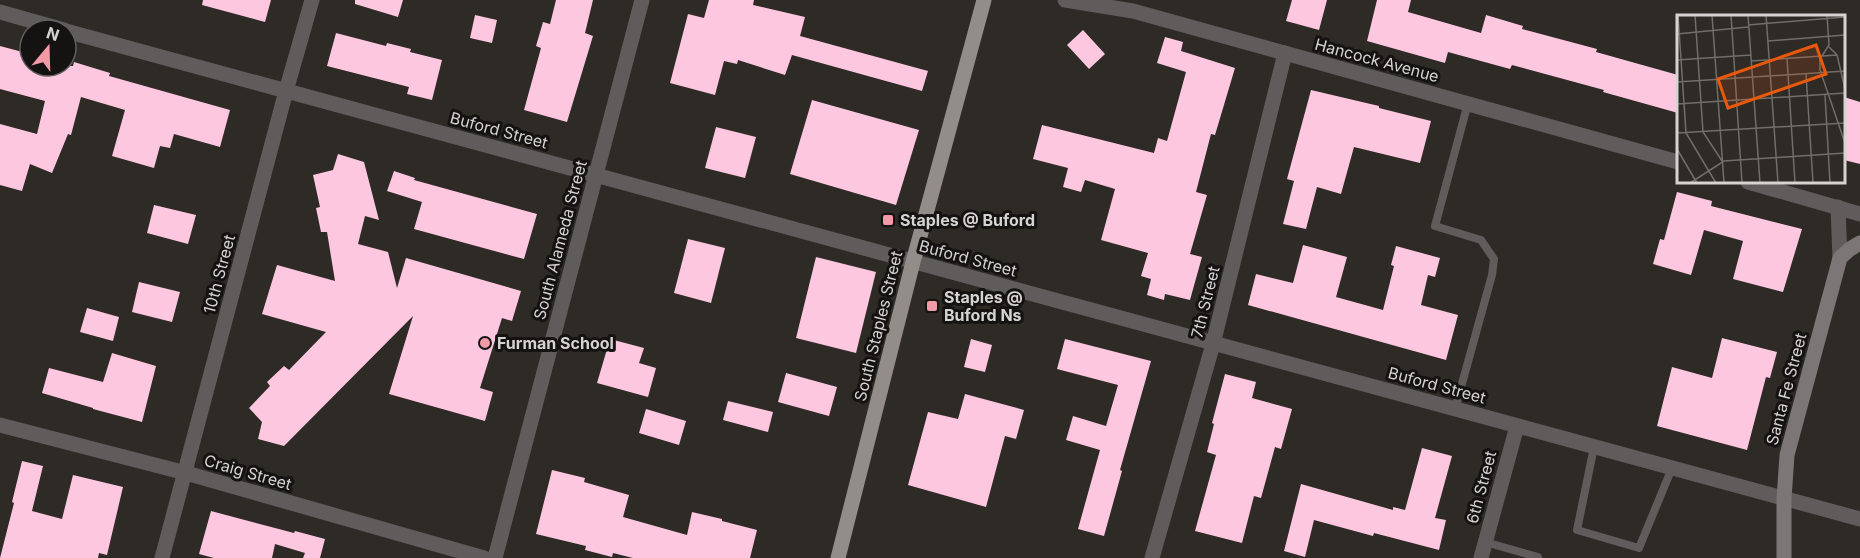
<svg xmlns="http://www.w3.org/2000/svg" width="1860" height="558" viewBox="0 0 1860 558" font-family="Inter,sans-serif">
  <rect width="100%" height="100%" fill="#2e2a26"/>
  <g fill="#fec7e0">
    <path d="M203,0H271L265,22L202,5Z"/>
    <path d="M355,0H403L398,17L355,4Z"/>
    <path d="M556,0H593L585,33L593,36L567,122L524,110L541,48L536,46L543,22L550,24Z"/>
    <path d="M709,0H754L753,5L805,17L800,36L928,71L922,91L792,55L785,75L738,60L737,64L724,61L715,95L670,83L688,14L704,18Z"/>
    <path d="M1292,0H1327L1319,30L1286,21Z"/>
    <path d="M1377,0H1411L1408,12L1481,33L1486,15L1523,26L1522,29L1597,49L1596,52L1678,75V113L1603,92L1604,90L1512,65L1510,69L1448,52L1445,63L1367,41Z"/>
    <path d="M475,15L497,20L492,43L470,38Z"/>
    <path d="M1083,30L1105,54L1089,69L1067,45Z"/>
    <path d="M336,33L386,46L387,43L411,49L410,52L442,60L432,100L407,94L409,87L327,66Z"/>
    <path d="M1165,37L1183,42L1181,51L1235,68L1215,135L1211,134L1196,192L1207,195L1190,254L1202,257L1190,300L1165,294L1164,300L1147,295L1151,279L1141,276L1148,253L1101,240L1115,189L1085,180L1081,192L1063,187L1068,168L1033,159L1042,125L1154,153L1158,138L1167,141L1186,72L1157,63Z"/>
    <path d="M0,46L30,54V66H73L74,62L110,73L109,76L230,110L220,147L174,134L170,148L160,146L154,168L112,156L125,110L81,97L71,135L68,134L52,173L30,164L22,191L0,185V124L37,134L45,101L0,89Z"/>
    <path d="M1311,90L1379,106V108L1431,121L1420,163L1354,147L1341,194L1317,187L1306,229L1283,224L1294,181L1287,179Z"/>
    <path d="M1844,97L1860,102V164L1844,160Z"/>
    <path d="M812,100L919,130L896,205L790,174Z"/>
    <path d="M716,127L756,137L745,178L705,168Z"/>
    <path d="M338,154L364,162L379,220L365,216L358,244L388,252L397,288L406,258L521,291L512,321L502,318L480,388L493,392L485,421L389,394L413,316L284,446L258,439L262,422L249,408L270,386L267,382L284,366L289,370L326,332L262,314L277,265L335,281L327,232H321L316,208L320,207L313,175L333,170Z"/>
    <path d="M394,171L415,178L414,180L537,214L524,259L414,229L422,202L387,191Z"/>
    <path d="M1677,192L1712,201L1711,206L1802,229L1783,292L1733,279L1743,241L1704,230L1691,275L1653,264L1660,239L1664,240Z"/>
    <path d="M154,205L196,215L188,244L147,233Z"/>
    <path d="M688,239L725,248L711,303L674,293Z"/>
    <path d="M1303,245L1347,257L1336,297L1383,310L1394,266L1391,265L1396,246L1440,258L1435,277L1428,275L1421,305L1458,315L1446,360L1248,305L1256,274L1293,283Z"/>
    <path d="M816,257L876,272L856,353L796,338Z"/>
    <path d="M139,282L180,292L172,322L132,312Z"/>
    <path d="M87,308L119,317L113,341L80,332Z"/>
    <path d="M1722,338L1777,352L1770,378L1766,377L1747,450L1657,426L1672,367L1712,378Z"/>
    <path d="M610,339L644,348L639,363L656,368L648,397L597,383Z"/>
    <path d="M971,339L992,345L985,372L964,367Z"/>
    <path d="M1065,339L1151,361L1120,470L1122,471L1104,536L1078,529L1100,450L1066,440L1073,416L1106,426L1118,385L1057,369Z"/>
    <path d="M112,353L156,366L142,422L93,409V408L42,393L49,368L103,382Z"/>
    <path d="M786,373L837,387L829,416L778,402Z"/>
    <path d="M1225,374L1256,382L1252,398L1292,409L1281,449L1275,447L1261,498L1254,496L1242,543L1195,531L1216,455L1207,452L1214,424L1212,423Z"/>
    <path d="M965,394L1024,410L1016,439L1005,436L986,507L908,485L928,412L958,419Z"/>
    <path d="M728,401L773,412L768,432L723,420Z"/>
    <path d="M646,409L686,421L679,445L639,433Z"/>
    <path d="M1422,448L1452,456L1435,518L1446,520L1439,550L1374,533L1373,536L1314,520L1305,557L1284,551L1301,484L1393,510V507L1405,510Z"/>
    <path d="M22,461L43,466L32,511L62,519L73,475L123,487L107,555L99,553L98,558H0L14,503L12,502Z"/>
    <path d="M552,470L585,478L584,482L629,495L623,517L687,535L692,512L722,519V521L757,530L750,558H633L613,553L612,557L585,550L586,546L536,534Z"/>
    <path d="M211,511L294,533L295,531L325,539L320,558H303L305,553L275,544L272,558H214L199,554Z"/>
  </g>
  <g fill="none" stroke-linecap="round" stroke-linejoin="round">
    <g stroke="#5f5c5b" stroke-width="8">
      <path d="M1455,409L1492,275L1494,259L1481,240L1435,226L1468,103"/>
      <path d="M1594,447L1577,530L1639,548L1672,468"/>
      <path d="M1485,542L1538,557V558"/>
    </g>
    <g stroke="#5f5c5b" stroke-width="15">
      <path d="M1065,0L1133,11L1678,162"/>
      <path d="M1748,182L1860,214"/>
      <path d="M1838,207L1840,258"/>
      <path d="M0,425L186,473L484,558"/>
      <path d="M162,558L286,91L312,0"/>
      <path d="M495,558L642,0"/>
      <path d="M1152,558L1213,344L1285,53"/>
      <path d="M1481,558L1517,426"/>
    </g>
    <g stroke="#5f5c5b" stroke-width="15">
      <path d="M0,12L64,30"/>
      <path d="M66,31L1860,519"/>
    </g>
    <path stroke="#7c7776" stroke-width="15" d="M1784,558V499L1787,455L1840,258L1850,249L1860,243"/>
    <path stroke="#938d8a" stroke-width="15" d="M838,558L913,262L984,0"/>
  </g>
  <g fill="#f39aa9" stroke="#151311" stroke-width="2">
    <rect x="882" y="214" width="12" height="12" rx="3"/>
    <rect x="926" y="300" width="12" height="12" rx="3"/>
    <circle cx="485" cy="343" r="6"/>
  </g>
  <g text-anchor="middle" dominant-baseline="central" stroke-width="6" stroke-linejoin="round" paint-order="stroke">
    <g font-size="16" fill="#d6d4d1" stroke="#151311">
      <text transform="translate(1377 60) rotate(15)">Hancock Avenue</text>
      <text transform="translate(499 130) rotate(15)">Buford Street</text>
      <text transform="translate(560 240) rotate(-75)">South Alameda Street</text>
      <text transform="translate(968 258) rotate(15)">Buford Street</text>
      <text transform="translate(219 274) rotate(-75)">10th Street</text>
      <text transform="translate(1205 302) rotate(-76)">7th Street</text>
      <text transform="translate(878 326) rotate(-76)">South Staples Street</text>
      <text transform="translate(1437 385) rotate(15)">Buford Street</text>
      <text transform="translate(1786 389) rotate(-75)">Santa Fe Street</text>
      <text transform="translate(248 472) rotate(16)">Craig Street</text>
      <text transform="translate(1481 487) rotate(-75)">6th Street</text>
    </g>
    <g font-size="16" font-weight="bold" fill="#d6d4d1" stroke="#151311" text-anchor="start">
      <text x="900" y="220">Staples @ Buford</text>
      <text x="944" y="297">Staples @<tspan x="944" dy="18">Buford Ns</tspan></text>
      <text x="497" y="343">Furman School</text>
    </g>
  </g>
  <g transform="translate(1677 15)">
    <rect width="168" height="168" fill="#2e2a26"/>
    <path fill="none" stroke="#716e6a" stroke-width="1.5" d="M1,0L9,118L39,168M18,0L26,117L45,146M35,0L47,168M54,0L65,168M71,0L83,168M89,0L101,168M150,0L152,30L143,44V55L168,128M71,10L168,2M0,19L71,12M91,26L168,20M152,32L160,40L168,74M110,43L118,168M0,45L74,40M74,46L160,40M129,59L136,168M0,67L168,56M148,80L153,168M0,89L168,78M0,118L168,108M0,134L20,168M13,168L47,146L168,138"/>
    <path fill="#e8590c" fill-opacity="0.15" stroke="#e8590c" stroke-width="3" d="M139,30L149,59L51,93L41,64Z"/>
    <rect width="168" height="168" fill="none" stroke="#d6d4d1" stroke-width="3"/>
  </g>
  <g transform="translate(48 48) rotate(19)"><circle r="28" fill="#151311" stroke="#62605e" stroke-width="1.5"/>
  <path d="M0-4.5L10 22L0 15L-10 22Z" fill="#f39aa9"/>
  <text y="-9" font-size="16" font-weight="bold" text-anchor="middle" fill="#d6d4d1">N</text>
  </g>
</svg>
